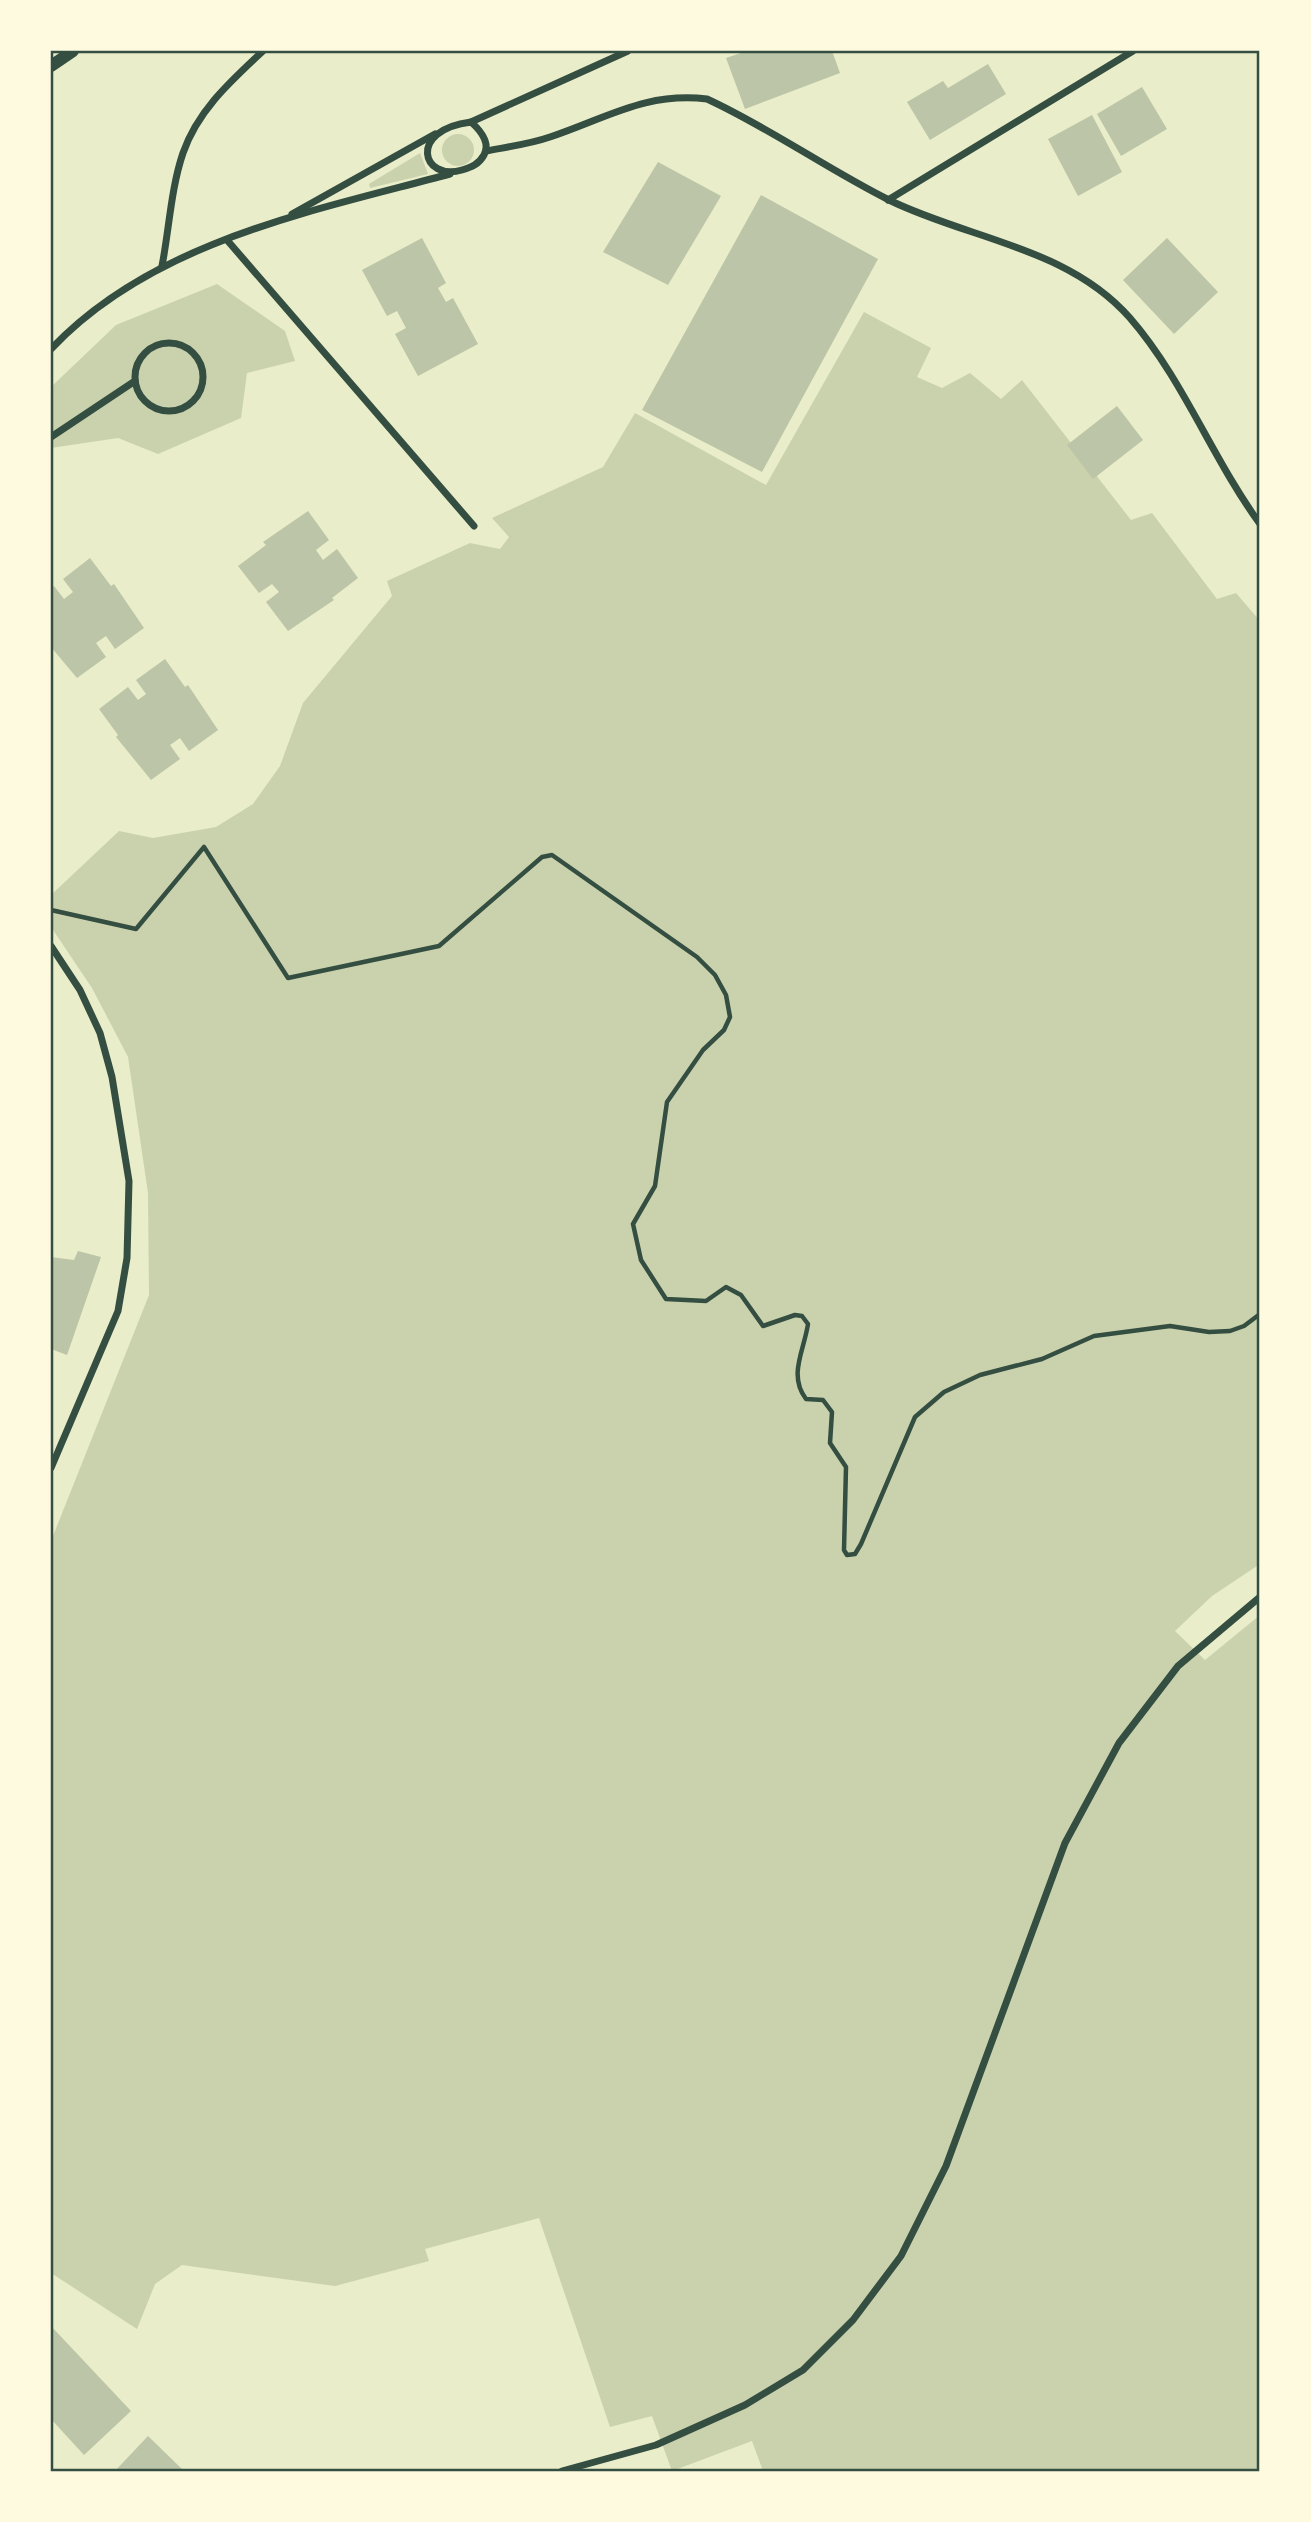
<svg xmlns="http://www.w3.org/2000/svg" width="1311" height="2522" viewBox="0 0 1311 2522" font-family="'DM Sans',sans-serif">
  <rect width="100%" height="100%" fill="#e9edc9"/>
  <g fill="#cad2ad">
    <circle cx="458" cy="150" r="16"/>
    <path d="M420,153L428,174L370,188L369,184Z"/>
    <path d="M217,284L285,331L295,361L247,373L241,418L158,454L118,438L51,448V387L116,325Z"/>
    <path d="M864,312L931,348L917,377L942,388L970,373L1001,399L1022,380L1131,520L1152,513L1217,599L1236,593L1260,621V1564L1212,1596L1175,1631L1205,1660L1260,1615V2471H763L752,2441L672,2471L652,2416L610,2427L539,2218L425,2249L429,2261L335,2286L182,2265L155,2284L137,2329L51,2273V1541L149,1295L148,1193L128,1057L92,988L51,927V895L119,831L153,838L216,827L253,804L280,766L303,703L392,596L387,581L470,543L500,549L509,537L492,518L603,467L635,413L766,485Z"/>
  </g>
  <g fill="#bcc5a7">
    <path d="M747,51H832L840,73L745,109L726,58Z"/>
    <path d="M988,64L1006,94L930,140L907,102L943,81L948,88Z"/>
    <path d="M1142,87L1167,129L1121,156L1097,114Z"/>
    <path d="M1092,115L1122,172L1078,196L1048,139Z"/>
    <path d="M658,162L721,196L668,285L603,252Z"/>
    <path d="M761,195L878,259L762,472L642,410Z"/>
    <path d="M422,238L446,283L438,288L446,302L453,298L478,344L418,376L395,334L406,328L397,311L387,316L362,270Z"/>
    <path d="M1167,238L1218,292L1174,334L1123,280Z"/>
    <path d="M1117,406L1143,440L1093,479L1067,445Z"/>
    <path d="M308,511L329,540L316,550L323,560L337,549L358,578L332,598L334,600L288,631L266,602L279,592L272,584L259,593L238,566L266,545L263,542Z"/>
    <path d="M90,558L111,586L114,584L144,628L115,649L106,636L96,643L106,657L77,678L51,647V588L54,586L64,599L73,592L63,579Z"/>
    <path d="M165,659L185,687L188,685L218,730L189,751L180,738L170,745L180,759L151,780L116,737L118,735L99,709L128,687L138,700L146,694L136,680Z"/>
    <path d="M78,1251L101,1257L67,1355L51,1349V1257L74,1260Z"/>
    <path d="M51,2326L131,2411L84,2455L51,2419Z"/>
    <path d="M148,2436L184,2471H115Z"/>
  </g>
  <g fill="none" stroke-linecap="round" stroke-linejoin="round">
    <path stroke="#344e41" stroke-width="4.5" d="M51,910L136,929L204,847L288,978L439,946L542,857L552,855L697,957L715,975L726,995L730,1017L724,1030L703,1050L667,1102L655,1186L633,1224L641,1260L666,1299L706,1301L726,1287L741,1295L763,1326L795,1315L802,1316L808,1324C804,1351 788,1375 806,1399L823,1400L832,1412L830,1443L846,1467L844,1550L847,1555L855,1554L861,1544L915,1417L944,1392L980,1375L1042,1359L1094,1336L1170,1326L1209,1332L1230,1331L1244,1326L1260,1314"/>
    <g stroke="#344e41" stroke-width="7">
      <path d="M471,122L628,51"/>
      <path d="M471,122C480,130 491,142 484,155C479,164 472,167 462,170C422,182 407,130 471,122Z"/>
      <path d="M486,151C507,147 530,144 550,137C607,118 645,92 707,99C770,128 827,169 889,200C968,239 1068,247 1130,318C1183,379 1212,458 1260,524"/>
      <path d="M888,200L1133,51"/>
      <path d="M292,214L435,134"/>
      <path d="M227,240L474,526"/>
      <path d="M162,266C169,230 171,188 183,153C198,110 231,81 263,51"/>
      <circle cx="169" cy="377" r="34"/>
      <path d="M51,349C153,241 313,211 450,174"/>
      <path d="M51,437L135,381"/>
      <path d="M51,946L80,990L100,1033L112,1077L129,1181L127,1258L118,1311L51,1468"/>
      <path d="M562,2471L656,2445L745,2405L803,2370L853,2320L901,2256L946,2166L1065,1843L1119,1743L1178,1666L1260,1597"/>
    </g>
    <path stroke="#344e41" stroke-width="12" d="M51,66L73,51"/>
  </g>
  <rect width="1311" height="2522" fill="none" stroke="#fefae0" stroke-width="105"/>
  <rect x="52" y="52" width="1206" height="2418" fill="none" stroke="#344e41" stroke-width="2.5"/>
</svg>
